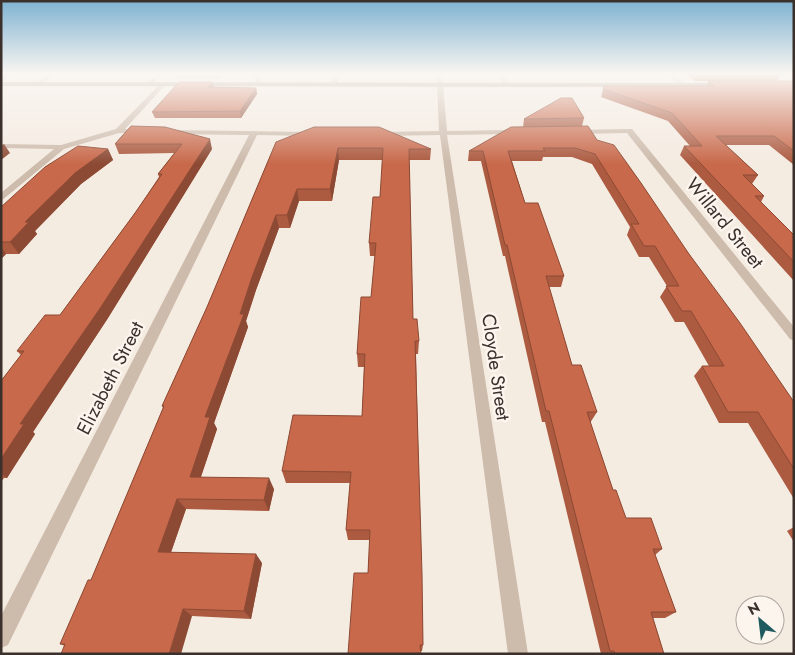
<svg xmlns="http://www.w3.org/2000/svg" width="795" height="655" viewBox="0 0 795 655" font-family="Jost,sans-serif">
  <rect width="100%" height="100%" fill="#f4ebe1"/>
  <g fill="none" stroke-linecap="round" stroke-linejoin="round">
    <g fill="#cdbbac" fill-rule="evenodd">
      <path d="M9,73H16L1,82V77Z"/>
      <path d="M50,73H57L40,85H36V83Z"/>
      <path d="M220,73H226L218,79H179L176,77L179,75H217Z"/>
      <path d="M249,73H255L261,79L260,85H256V80Z"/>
      <path d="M435,73H441L442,86L437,85Z"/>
    </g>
    <g fill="#cdbbac" fill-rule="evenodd">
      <path d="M158,73H164L151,85H147V83Z"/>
      <path d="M334,73H340L337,84L334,86L331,84Z"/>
      <path d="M498,73H504L509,86H505Z"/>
      <path d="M665,73H671L686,85L681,86Z"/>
      <path d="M161,83L166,84L125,129H142L146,131L145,133H119L64,149L1,201V193L54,149L1,148V144L61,145L116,129Z"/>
      <path d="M440,83L443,85L447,131L517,130L521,132L517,134L447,135L528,654H508L440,135L380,136L376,134L380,132L439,131L437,85Z"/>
      <path d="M632,129L794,327V341L790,339L627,133L575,134L571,132L575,130Z"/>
      <path d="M167,130L312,132L316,134L312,136L257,135L8,645L1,648V616L249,135L170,134H167Z"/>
    </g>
    <path fill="#a18a7d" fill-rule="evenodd" d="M1,82L721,83L724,85L721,87L1,86Z"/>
  </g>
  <g fill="#ac5a40">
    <path d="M685,73H781L777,81H794V165L769,145H726L758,175L752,184L764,196L761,202L794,235V281L680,155L684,146H690L668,121L601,97L604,86H706L708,81H695Z"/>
    <path d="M212,82L214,87L256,88L257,94L241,118H155L152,112Z"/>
    <path d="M584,118L582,126L597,140L689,254L794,402V499L748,423H719L694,376L702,366H709L684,322H675L660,297L667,286L649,257H639L627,235L630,227L592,164L572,157H543L542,161H512L525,203L564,276L561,287H549L572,365L597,412L590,423L613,490L626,518L662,549L655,555L676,612L665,618H653L664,654H601L545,422H542L505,256H503L481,161H468L469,151L523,127L524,119Z"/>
    <path d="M131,126L212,149L108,318L33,432L35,434L7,478H4L1,482V381L21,355L17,351L60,315L135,213L159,177L158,174L174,153L119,154L115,144Z"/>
    <path d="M276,142L431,149L430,160H409L413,319L419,341L418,354H416L423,645L422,651H421L368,573L370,540H348L346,530L350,483H286L282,471L362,416L364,367H358L357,354L371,297L375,256H370L369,243L380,197L383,160H339L332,201H299L290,228H279L256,290L246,321L248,327L214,423L217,429L201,477L274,489L269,511L186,509L171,552L262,563L251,619L192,616L65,646L60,644L91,580L163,408L162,406L207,307Z"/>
    <path d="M108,149L113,160L81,184L35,231L37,234L19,254H6L1,259V207Z"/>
    <path d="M794,527V542L787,531Z"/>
  </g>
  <g fill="#8c4a34">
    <path d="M212,82L214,88L208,87Z"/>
    <path d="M256,88L257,94L241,118L240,111Z"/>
    <path d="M210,139L212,149L108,318L33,432L35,434L7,478L1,474V459L20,424Z"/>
    <path d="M4,144L10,153L1,160V146Z"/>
    <path d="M338,148L339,160L332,201L330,189Z"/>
    <path d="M108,149L113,160L81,184L35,231L37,234L19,254L10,242L25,222L75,173Z"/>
    <path d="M297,189L299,201L290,228L287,215Z"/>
    <path d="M276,215L279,228L256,290L246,321L248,327L214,423L217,429L197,488L190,477L205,417L252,277Z"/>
    <path d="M1,247L6,254L1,259Z"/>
    <path d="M269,478L274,489L269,511L264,500Z"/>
    <path d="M177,499L186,509L168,561L158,552Z"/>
    <path d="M256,554L262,563L251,619L244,611Z"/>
    <path d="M183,609L192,616L181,654H169Z"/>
  </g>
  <g fill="#c8694b" stroke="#8c4a34">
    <path d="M708,81H794V151L774,136H716L758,175H743L764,196H755L794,235V262L684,146H702L672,113L603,89L604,86H715Z"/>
    <path d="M179,82H212L208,87L256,88L240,111L152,112Z"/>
    <path d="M561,98H572L584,118L524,119Z"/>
    <path d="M131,126L165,127L210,139L101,307L20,424H24L1,459V381L24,351H17L45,315H60L135,213L162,174H158L182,144H115Z"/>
    <path d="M588,126L597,140L614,145L641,183L689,254L740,323L794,402V469L758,412H728L702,366H724L691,311H682L666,286H679L655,246H644L631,224H639L595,154L575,148H543L545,151H508L525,203H538L564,276H546L572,365H581L597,412H587L613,490H616L626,518H651L662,549H653L676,612H651L664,654H615L614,651H610L549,411H546L507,245H505L483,151H469L511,127Z"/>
    <path d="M314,127H379L431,149H409L413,319H417L419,341H415L422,574L423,645H420L421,654H348L354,573H368L370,530H346L351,472L282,471L293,415L362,416L365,354H357L361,297H371L376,243H369L373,197H380L383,148H338L330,189H297L287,215H276L252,277L240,314H244L205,417H210L190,477L269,478L264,500L177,499L158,552L256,554L244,611L183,609L169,654H61L65,644H60L88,580H91L164,406H162L207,307L276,142Z"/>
    <path d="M78,146L108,149L75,173L25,222H29L10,242H1V207L45,167Z"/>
  </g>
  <linearGradient id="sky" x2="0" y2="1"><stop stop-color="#7eb2d2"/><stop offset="0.45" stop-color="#faf6f2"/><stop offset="1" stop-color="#faf6f2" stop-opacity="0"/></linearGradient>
  <rect width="795" height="164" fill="url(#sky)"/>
  <g text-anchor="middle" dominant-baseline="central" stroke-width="5" stroke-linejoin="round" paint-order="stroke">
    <g font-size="19" fill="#3b302b" stroke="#fbf5ee">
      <text transform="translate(725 223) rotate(51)">Willard Street</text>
      <text transform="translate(496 367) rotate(82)">Cloyde Street</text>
      <text transform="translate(110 378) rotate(-63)">Elizabeth Street</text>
    </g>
  </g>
  <rect width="795" height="655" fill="none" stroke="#3b302b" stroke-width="5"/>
  <g transform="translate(760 620) rotate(332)"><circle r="24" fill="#fbf5ee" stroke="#aea6a0"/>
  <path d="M0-4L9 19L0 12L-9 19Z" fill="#1f5a5e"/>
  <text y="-8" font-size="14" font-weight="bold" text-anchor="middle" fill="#3b302b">N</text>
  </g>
</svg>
